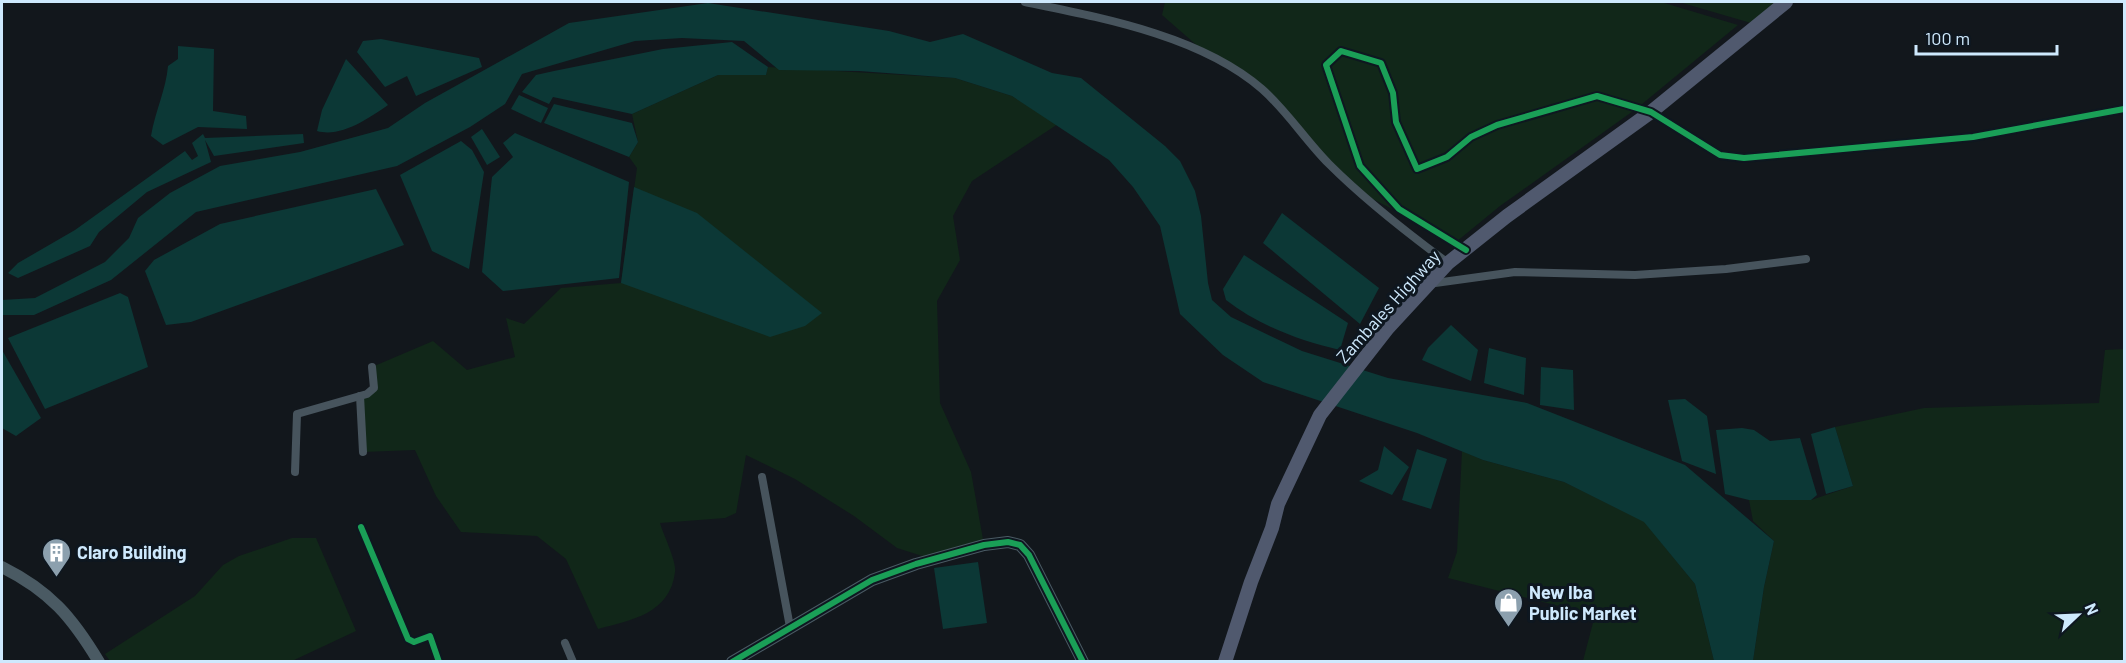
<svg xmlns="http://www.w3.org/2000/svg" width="2126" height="663" viewBox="0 0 2126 663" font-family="Barlow,sans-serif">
  <rect width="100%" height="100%" fill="#12171c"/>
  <g fill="#112719">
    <path d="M1165,2H1661L1738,25L1636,109L1500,206L1456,242L1367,196L1325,156L1261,84L1201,49L1162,15Z"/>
    <path d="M1679,2H1777L1751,23Z"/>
    <path d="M768,67L955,78L1012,96L1058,124L972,181L953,216L960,260L937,301L940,403L971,472L984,545L932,559L897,548L854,516L795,479L746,455L736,513L725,518L660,523C663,534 677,562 675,572C670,614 631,620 598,629L566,559L537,536L461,532L436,496L415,450L363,452L360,396L374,388L372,367L433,341L467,370L515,357L506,318L524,324L561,288L621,283L637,168L629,157L638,142L632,114L718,75H766Z"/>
    <path d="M2124,349V661H1753L1764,587L1774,541L1753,521L1749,500H1811L1853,486L1835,427L1924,408L2099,403L2105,350Z"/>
    <path d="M1462,451L1483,460L1564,482L1645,522L1695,584L1714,661H1583L1595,615L1448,578L1457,552Z"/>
    <path d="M292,538H316L356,631L292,661H110L105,654L195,596L223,565L239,556Z"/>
  </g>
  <g fill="#0c3836">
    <path d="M708,3L889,31L930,42L963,34L1052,73L1081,78L1165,146L1180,161L1195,191L1201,216L1208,283L1212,300L1231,317L1302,351L1388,378L1527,403L1685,465L1774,541L1764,587L1753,661H1714L1695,584L1644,522L1564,482L1483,460L1417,433L1263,382L1223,355L1180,314L1160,226L1133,187L1109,160L1012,96L955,78L859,71L779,70L744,41L682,38L635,41L522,74L505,104L470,127L397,166L196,212L111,280L34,315H2V300L35,298L105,262L129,238L138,218L170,193L220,166L300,152L388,128L425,103L569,23Z"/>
    <path d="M381,39L479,58L482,67L416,96L407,76L385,87L357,52L363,41Z"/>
    <path d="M732,42L768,67L766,75H718L632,114L553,97L549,104L522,92L536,75L554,71L663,49Z"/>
    <path d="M178,46L214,49L213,111L246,116L247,129L198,127L163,145L151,136C155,111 166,90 168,66L178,59Z"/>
    <path d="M346,59L388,105C369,118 341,138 317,131L322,110Z"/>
    <path d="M519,95L548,108L541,123L511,109Z"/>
    <path d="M554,104L632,123L638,142L629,157L544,123Z"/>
    <path d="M482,129L500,157L487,165L471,137Z"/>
    <path d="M515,133L629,182L619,278L503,291L482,272L492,177L513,157L503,143Z"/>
    <path d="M203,134L205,138L303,134L304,143L214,156L205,140L211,162L147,192L99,232L90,246L18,278L8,273L18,263L75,230L185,151L192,160L198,156L192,143Z"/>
    <path d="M461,141L472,150L484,172L469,269L432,251L400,175Z"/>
    <path d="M634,187L697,213L822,313L805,326L770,337L621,283Z"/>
    <path d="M376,189L404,245L191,322L166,325L145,271L154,260L220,224Z"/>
    <path d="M1282,213L1379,288L1360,324L1263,243Z"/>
    <path d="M1244,255L1348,323L1340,350C1300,341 1258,325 1226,300L1223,289Z"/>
    <path d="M120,293L128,297L148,367L45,409L8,338Z"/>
    <path d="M1451,325L1478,350L1471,381L1422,360L1428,348Z"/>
    <path d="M1489,348L1526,358L1524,395L1484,383Z"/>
    <path d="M2,350L41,418L16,436L2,428Z"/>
    <path d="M1541,367L1573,370L1574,410L1540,405Z"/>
    <path d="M1685,399L1707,416L1716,474L1682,461L1668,400Z"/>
    <path d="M1835,427L1853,486L1826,494L1811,434Z"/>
    <path d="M1742,428L1754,430L1770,441L1800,438L1817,495L1811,500H1749L1725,494L1716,430Z"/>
    <path d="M1384,446L1409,467L1392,495L1359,481L1378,470Z"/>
    <path d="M1417,449L1447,459L1431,509L1402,500Z"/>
    <path d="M978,562L987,623L943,629L934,568Z"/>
  </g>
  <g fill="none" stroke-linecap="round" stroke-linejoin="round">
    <g stroke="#47545d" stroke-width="8">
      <path d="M1025,2C1103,18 1201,36 1262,89C1287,111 1306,141 1329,164C1366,201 1406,232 1448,263"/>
      <path d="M1466,250L1399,209L1360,166L1326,65L1341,51L1381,63L1393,93L1396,122L1417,169L1447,157L1471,137L1497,125L1597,96L1651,112L1720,155L1744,158L1973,137L2124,109"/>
      <path d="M1428,284L1515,272L1635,275L1726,269L1806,259"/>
      <path d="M360,396L363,452"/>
      <path d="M295,472L297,414L367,394L374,388L372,367"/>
      <path d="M762,477L790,627"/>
      <path d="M361,527L408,639L414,642L430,636L439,662"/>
      <path d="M565,643L573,662"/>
    </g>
    <g stroke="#4a5a63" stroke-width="12">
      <path d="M2,567C50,591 72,617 99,662"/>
      <path d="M732,662L872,580L916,564L984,545L1008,542L1020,545L1029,555L1083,662"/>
    </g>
    <path stroke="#50596e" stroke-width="14" d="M1225,662L1251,582L1272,528L1278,504L1320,415L1388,328L1448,263L1507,216L1651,112L1786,2"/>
    <defs>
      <g id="cycleway">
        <path d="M1466,250L1399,209L1360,166L1326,65L1341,51L1381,63L1393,93L1396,122L1417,169L1447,157L1471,137L1497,125L1597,96L1651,112L1720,155L1744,158L1973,137L2124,109"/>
        <path d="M361,527L408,639L414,642L430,636L439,662"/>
        <path d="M732,662L872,580L916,564L984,545L1008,542L1020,545L1029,555L1083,662"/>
      </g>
    </defs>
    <use href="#cycleway" stroke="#0e1720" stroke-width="10"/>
    <use href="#cycleway" stroke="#1a9f57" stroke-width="6"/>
  </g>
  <defs>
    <symbol id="building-pin" viewBox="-11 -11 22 30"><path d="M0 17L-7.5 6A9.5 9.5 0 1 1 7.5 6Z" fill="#8ca0ae" stroke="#0e1720"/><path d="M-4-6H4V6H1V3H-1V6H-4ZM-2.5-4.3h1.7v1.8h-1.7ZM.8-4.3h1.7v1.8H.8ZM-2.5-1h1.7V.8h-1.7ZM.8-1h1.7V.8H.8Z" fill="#fff"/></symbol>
    <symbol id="shop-pin" viewBox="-11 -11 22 30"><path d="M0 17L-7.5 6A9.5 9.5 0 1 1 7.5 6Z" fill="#8ca0ae" stroke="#0e1720"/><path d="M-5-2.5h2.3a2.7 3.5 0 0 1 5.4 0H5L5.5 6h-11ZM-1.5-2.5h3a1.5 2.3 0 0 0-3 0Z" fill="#fff"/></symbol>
  </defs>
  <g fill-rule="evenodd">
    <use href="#building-pin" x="40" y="536" width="33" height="45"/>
    <use href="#shop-pin" x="1492" y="586" width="33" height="45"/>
  </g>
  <g text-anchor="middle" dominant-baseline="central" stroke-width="6" stroke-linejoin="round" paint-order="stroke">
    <g font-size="18" fill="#cee9fd" stroke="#0e1720">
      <text transform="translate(1388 306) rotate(-48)">Zambales Highway</text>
    </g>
    <g font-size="18" font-weight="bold" fill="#cee9fd" stroke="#0e1720" text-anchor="start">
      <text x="77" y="552">Claro Building</text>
      <text x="1529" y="592">New Iba<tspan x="1529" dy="21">Public Market</tspan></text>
    </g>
  </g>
  <rect width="2126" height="663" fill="none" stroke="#cee9fd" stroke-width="6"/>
  <g transform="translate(2078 615) rotate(67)" stroke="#0e1720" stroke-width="4.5" paint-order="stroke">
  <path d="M0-4.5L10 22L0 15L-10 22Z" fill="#cee9fd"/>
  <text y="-9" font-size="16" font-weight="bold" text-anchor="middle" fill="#cee9fd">N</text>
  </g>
  <path d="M1916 45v9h141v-9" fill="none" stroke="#cee9fd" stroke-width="3"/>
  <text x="1925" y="45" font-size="18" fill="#cee9fd" stroke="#0e1720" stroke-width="4.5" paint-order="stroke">100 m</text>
</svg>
